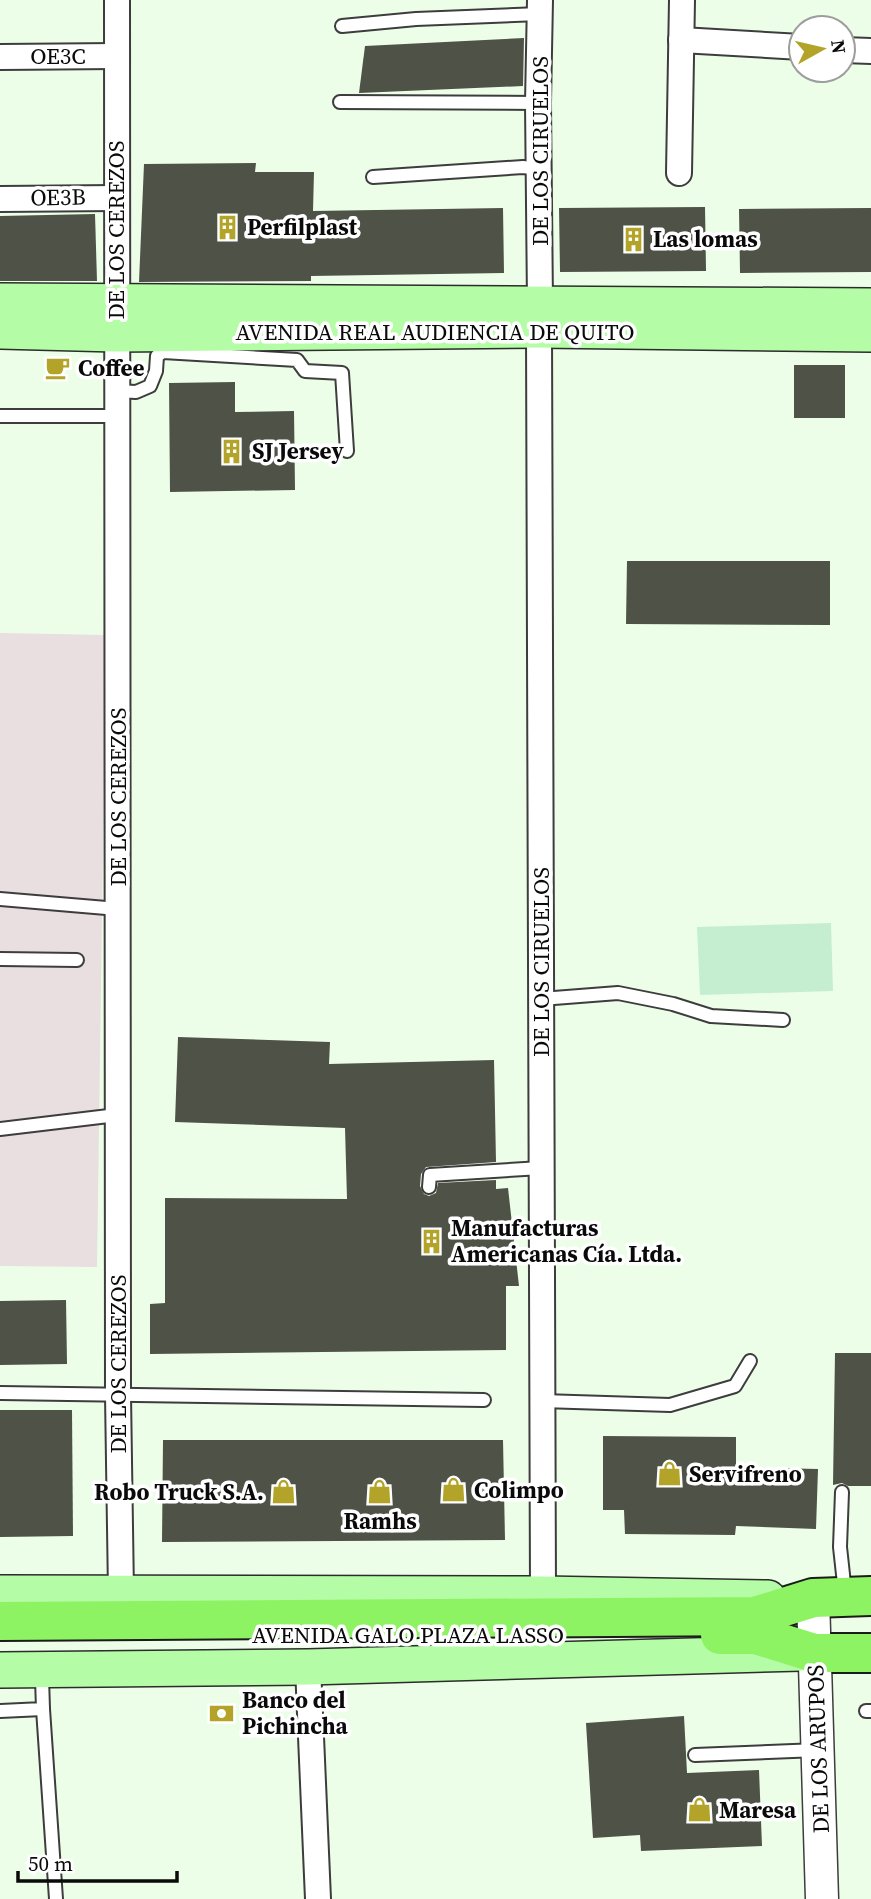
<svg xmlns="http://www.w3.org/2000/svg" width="871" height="1899" viewBox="0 0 871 1899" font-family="'Source Serif 4',serif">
  <rect width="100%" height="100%" fill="#edfee8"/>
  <path fill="#e9dee0" d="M0,633L106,635L97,1267L0,1266Z"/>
  <path fill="#c5eed1" d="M831,923L833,991L700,995L697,927Z"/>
  <g fill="#4e5247">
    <path d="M524,38L523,86L359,93L365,46Z"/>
    <path d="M256,163L255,172H314L313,211L503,208L504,273L311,276V281L139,282L144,164Z"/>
    <path d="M705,207L706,271L560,272L559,208Z"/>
    <path d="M871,208V272L740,273L739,209Z"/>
    <path d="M95,214L97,281H0V216Z"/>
    <rect x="794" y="365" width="51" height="53"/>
    <path d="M235,382V412L294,411L295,490L170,492L169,383Z"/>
    <path d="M627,561H830V625L626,624Z"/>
    <path d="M178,1037L330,1042L329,1064L494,1060L496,1162L426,1167L421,1174L420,1186L424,1194L429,1196L436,1193L438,1183L496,1180V1189L508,1188L519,1286H506V1350L150,1354V1304L165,1303V1198L347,1199L345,1128L175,1122Z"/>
    <path d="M66,1300L67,1364L0,1365V1301Z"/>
    <path d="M835,1353H871V1486H848L842,1483L833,1485Z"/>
    <path d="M0,1410H72L73,1536L0,1537Z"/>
    <path d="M603,1436L736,1437V1467L818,1469L816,1529L736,1526L735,1535L625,1534L624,1510H603Z"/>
    <path d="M163,1440H503L505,1540L162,1542Z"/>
    <path d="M684,1716L687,1773L759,1770L762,1846L641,1851L640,1835L593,1838L586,1723Z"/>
  </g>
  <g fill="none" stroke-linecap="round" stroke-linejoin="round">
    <defs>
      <g id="service">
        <path d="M342,26L416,19L540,14"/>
        <path d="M340,102L538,103"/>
        <path d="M373,177L523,167L539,169"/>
        <path d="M116,391L136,392L150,386L156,371L157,356L163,352L297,360L305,371L342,373L347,451"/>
        <path d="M0,416H116"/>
        <path d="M0,899L118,909"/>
        <path d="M0,959L77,960"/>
        <path d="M541,999L618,993L673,1004L711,1016L783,1020"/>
        <path d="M0,1129L117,1115"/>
        <path d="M429,1187L430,1175L541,1168"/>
        <path d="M0,1393L484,1400"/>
        <path d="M542,1401L670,1405L735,1386L750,1361"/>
        <path d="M842,1492L840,1547L845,1593"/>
        <path d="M43,1709L56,1899"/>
        <path d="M0,1711L43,1709L42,1678L44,1670"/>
        <path d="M866,1711H871"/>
        <path d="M695,1755L818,1750"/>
      </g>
      <g id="minor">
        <path d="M117,0L118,1395L121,1593"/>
        <path d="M681,40L801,47"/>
        <path d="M843,50L871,51"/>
        <path d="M0,57L117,56"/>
        <path d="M679,173L682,0"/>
        <path d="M0,199L116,198"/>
        <path d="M540,303L538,103L540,0"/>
        <path d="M539,330L543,1594"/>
        <path d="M308,1667L318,1899"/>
      </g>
      <path id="tertiary" d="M813,1598L822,1899"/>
      <g id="secondary">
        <path d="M0,301L871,306"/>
        <path d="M0,331L116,334L539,330L871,334"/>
        <path d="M0,1593L543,1594L768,1598"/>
        <path d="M0,1670L308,1667L801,1653"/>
      </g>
      <g id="primary">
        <path d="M0,1621L755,1616L813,1598L871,1596"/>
        <path d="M720,1635H756L814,1653H871"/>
      </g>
    </defs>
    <use href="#service" stroke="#3d3d3d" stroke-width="16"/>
    <use href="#minor" stroke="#3d3d3d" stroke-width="28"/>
    <use href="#tertiary" stroke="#3d3d3d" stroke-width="35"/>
    <use href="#secondary" stroke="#2c2c2c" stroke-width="38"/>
    <use href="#primary" stroke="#1b1b1b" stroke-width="42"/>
    <use href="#service" stroke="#fff" stroke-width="12"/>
    <use href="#minor" stroke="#fff" stroke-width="24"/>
    <use href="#tertiary" stroke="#fff" stroke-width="32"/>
    <use href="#secondary" stroke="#b4fca5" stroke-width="35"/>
    <use href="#primary" stroke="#8ef362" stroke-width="38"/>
  </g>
  <defs>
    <symbol id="building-bare" viewBox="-9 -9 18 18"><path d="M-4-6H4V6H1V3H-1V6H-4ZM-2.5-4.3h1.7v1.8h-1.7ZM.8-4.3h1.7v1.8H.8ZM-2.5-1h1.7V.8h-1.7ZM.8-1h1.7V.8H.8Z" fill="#b3a429" stroke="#fff" stroke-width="2.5" paint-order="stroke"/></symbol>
    <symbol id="cafe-bare" viewBox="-9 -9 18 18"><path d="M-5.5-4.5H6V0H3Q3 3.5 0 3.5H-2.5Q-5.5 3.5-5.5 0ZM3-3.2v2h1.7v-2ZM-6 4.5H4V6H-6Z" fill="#b3a429" stroke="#fff" stroke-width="2.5" paint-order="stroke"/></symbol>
    <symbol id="shop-bare" viewBox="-9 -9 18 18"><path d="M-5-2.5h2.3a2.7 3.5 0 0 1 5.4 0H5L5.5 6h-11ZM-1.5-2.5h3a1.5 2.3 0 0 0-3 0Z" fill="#b3a429" stroke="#fff" stroke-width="2.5" paint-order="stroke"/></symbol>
    <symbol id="bank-bare" viewBox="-9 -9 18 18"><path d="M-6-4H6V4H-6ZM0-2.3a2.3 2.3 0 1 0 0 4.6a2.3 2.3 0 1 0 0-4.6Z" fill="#b3a429" stroke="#fff" stroke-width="2.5" paint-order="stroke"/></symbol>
  </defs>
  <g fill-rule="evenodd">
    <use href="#building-bare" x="210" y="210" width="35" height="35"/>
    <use href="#building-bare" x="616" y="222" width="35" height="35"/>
    <use href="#cafe-bare" x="40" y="350" width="35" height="35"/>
    <use href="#building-bare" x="214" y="434" width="35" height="35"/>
    <use href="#building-bare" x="414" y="1224" width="35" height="35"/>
    <use href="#shop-bare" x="652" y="1456" width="35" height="35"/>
    <use href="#shop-bare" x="436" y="1472" width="35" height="35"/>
    <use href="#shop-bare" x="362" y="1474" width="35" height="35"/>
    <use href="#shop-bare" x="266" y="1474" width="35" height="35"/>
    <use href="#bank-bare" x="204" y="1696" width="35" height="35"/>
    <use href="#shop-bare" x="682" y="1792" width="35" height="35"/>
  </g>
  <g text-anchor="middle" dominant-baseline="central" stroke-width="7" stroke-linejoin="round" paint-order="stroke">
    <g font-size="23" fill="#0a0a0a" stroke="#fff">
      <text x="58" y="56">OE3C</text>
      <text transform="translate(540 151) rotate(-90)">DE LOS CIRUELOS</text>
      <text transform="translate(58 197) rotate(-1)">OE3B</text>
      <text transform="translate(116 230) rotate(-90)">DE LOS CEREZOS</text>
      <text x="435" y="332">AVENIDA REAL AUDIENCIA DE QUITO</text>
      <text transform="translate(118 797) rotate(-90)">DE LOS CEREZOS</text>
      <text transform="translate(541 962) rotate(-90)">DE LOS CIRUELOS</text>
      <text transform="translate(118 1364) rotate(-90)">DE LOS CEREZOS</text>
      <text x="408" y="1635">AVENIDA GALO PLAZA LASSO</text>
      <text transform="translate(818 1749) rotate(-92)">DE LOS ARUPOS</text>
    </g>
    <g font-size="23" font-weight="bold" fill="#0a0a0a" stroke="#fff" text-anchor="start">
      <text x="247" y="227">Perfilplast</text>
      <text x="653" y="239">Las lomas</text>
      <text x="78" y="368">Coffee</text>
      <text x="252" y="451">SJ Jersey</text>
      <text x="451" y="1228">Manufacturas<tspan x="451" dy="26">Americanas Cía. Ltda.</tspan></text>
      <text x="689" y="1474">Servifreno</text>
      <text x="474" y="1490">Colimpo</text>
      <text x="264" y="1492" text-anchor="end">Robo Truck S.A.</text>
      <text x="380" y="1521" text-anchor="middle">Ramhs</text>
      <text x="242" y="1700">Banco del<tspan x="242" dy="26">Pichincha</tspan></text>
      <text x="719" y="1810">Maresa</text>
    </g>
  </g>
  <g transform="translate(822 49) rotate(82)"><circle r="33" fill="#ffffff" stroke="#9d9d9d" stroke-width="2"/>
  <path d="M0-5L12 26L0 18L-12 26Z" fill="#b3a429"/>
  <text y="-10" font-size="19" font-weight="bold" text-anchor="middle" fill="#0a0a0a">N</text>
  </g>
  <path d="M18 1871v10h159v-10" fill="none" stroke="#0a0a0a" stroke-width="3.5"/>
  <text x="28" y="1871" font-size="21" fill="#0a0a0a" stroke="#ffffff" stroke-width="5" paint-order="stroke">50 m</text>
</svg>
